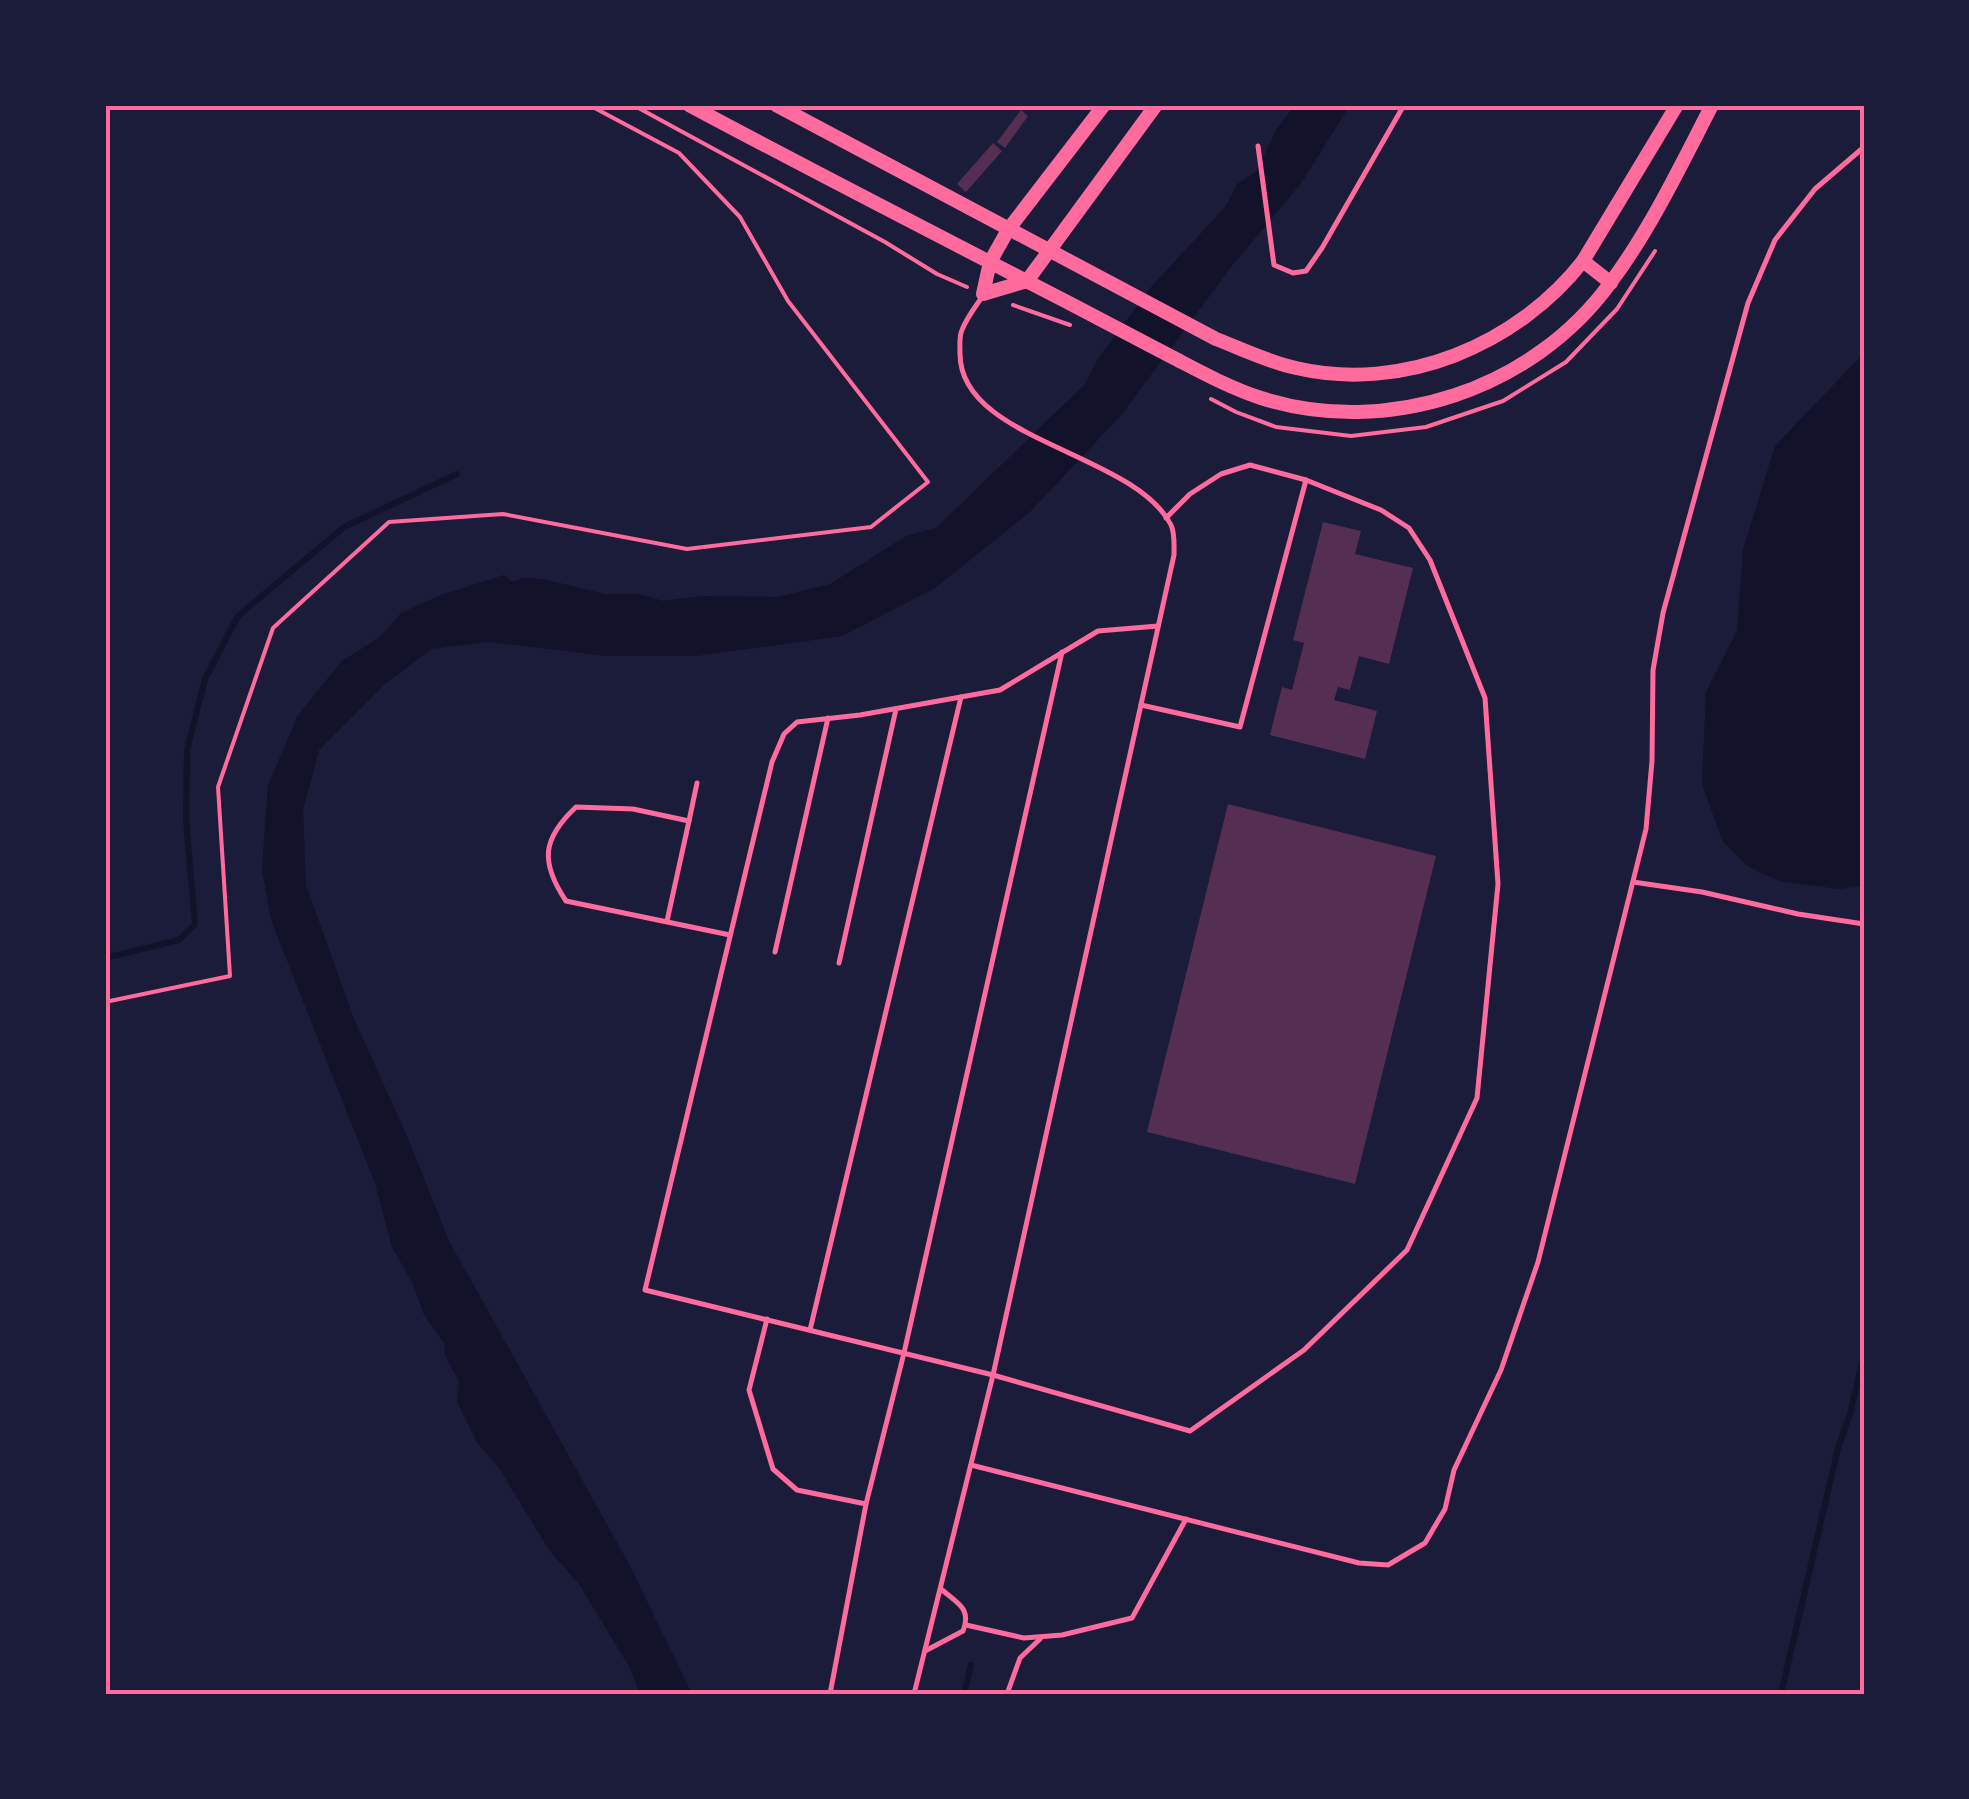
<svg xmlns="http://www.w3.org/2000/svg" width="1969" height="1799" viewBox="0 0 1969 1799" font-family="Helvetica,sans-serif">
  <rect width="100%" height="100%" fill="#1b1b3a"/>
  <g fill="#12122b">
    <path d="M1295,105H1350L1302,182L1231,267L1122,414L1030,512L935,588L842,636L696,656H607L488,642L431,649L385,684L319,750L303,810L306,885L354,1019L407,1136L449,1241L629,1564L692,1694H640L630,1668L579,1584L549,1550L499,1468L478,1444L457,1402L459,1382L445,1355L444,1343L424,1315L413,1284L392,1247L375,1183L271,920L262,869L268,785L298,715L342,661L380,637L401,613L441,595L504,575L512,582L524,578L543,579L605,594H639L663,601L700,596L778,597L830,584L906,536L936,528L1085,384L1098,359L1152,286L1226,206L1237,184L1257,171L1276,130Z"/>
    <path d="M1864,353V886L1839,889L1779,881L1759,872L1746,865L1722,840L1702,784L1706,692L1737,631L1743,550L1775,446Z"/>
  </g>
  <g fill="none" stroke-linecap="round" stroke-linejoin="round">
    <g stroke="#12122b" stroke-width="6">
      <path d="M105,958L179,940L195,924L186,820L187,750L205,679L238,616L344,527L457,474"/>
      <path d="M964,1694L971,1665"/>
      <path d="M1781,1694L1838,1448L1850,1414L1864,1355"/>
    </g>
  </g>
  <g fill="#542f53">
    <path d="M1021,110L1028,116L1005,148L997,142Z"/>
    <path d="M993,143L1002,151L966,192L957,184Z"/>
    <path d="M1323,522L1361,531L1355,554L1413,568L1389,664L1359,656L1350,690L1338,687L1334,700L1377,711L1365,759L1270,735L1282,687L1292,690L1304,643L1293,640Z"/>
    <path d="M1228,804L1436,856L1355,1184L1147,1132Z"/>
  </g>
  <g fill="none" stroke-linecap="round" stroke-linejoin="round">
    <g stroke="#ff6b9d" stroke-width="4">
      <path d="M633,105L885,242L937,274L967,287"/>
      <path d="M1013,305L1070,325"/>
      <path d="M1211,399L1236,412L1276,427L1351,436L1426,427L1503,401L1566,362L1617,309L1655,251"/>
      <path d="M105,1002L230,976L218,787L273,628L389,522L503,514L687,549L871,527L928,482L788,301L740,217L679,153L589,105"/>
    </g>
    <g stroke="#ff6b9d" stroke-width="5">
      <path d="M1258,146L1274,265L1293,273L1306,271L1322,248L1404,105"/>
      <path d="M1158,626L1098,631L1000,690L860,715L797,722L784,734L772,762L645,1290L993,1375L1190,1431L1304,1350L1407,1250L1477,1098L1498,884L1485,698L1430,560L1409,528L1381,510L1306,480L1250,465L1221,474L1190,494L1166,518"/>
      <path d="M1141,705L1240,727L1306,480"/>
      <path d="M689,821L697,783"/>
      <path d="M1633,882L1702,892L1798,914L1864,924"/>
      <path d="M667,921L689,821L633,809L576,807C542,839 540,862 566,901L730,935"/>
      <path d="M775,952L828,718"/>
      <path d="M839,963L896,709"/>
      <path d="M767,1319L749,1390L773,1469L797,1490L866,1504L830,1694"/>
      <path d="M810,1330L961,697"/>
      <path d="M971,1465L1359,1563L1388,1565L1425,1543L1445,1509L1454,1470L1501,1370L1538,1262L1646,829L1652,761L1653,670L1663,613L1748,303L1775,240L1815,189L1864,147"/>
      <path d="M866,1504L904,1353L1062,652"/>
      <path d="M966,1625L1024,1638L1062,1635L1132,1618L1186,1519"/>
      <path d="M925,1651L963,1631C972,1608 957,1603 941,1589"/>
      <path d="M914,1694L993,1375L1174,555C1174,545 1175,533 1171,525C1134,452 959,441 960,353C960,345 959,336 962,330C966,319 975,307 982,297"/>
      <path d="M1007,1694L1020,1658L1040,1639"/>
    </g>
    <g stroke="#ff6b9d" stroke-width="14">
      <path d="M689,105C816,173 943,238 1071,304C1105,322 1138,339 1172,357C1201,372 1230,388 1261,398C1387,438 1533,390 1611,282C1650,230 1682,163 1712,105"/>
      <path d="M776,105L1216,339C1242,349 1268,362 1296,368C1403,393 1517,345 1583,261L1677,105"/>
      <path d="M1104,105L1008,230L990,262L983,294L1027,281L1156,105"/>
      <path d="M1583,261L1611,283"/>
    </g>
  </g>
  <rect width="1969" height="1799" fill="none" stroke="#1b1b3a" stroke-width="215"/>
  <rect x="108" y="108" width="1754" height="1584" fill="none" stroke="#ff6b9d" stroke-width="4"/>
</svg>
